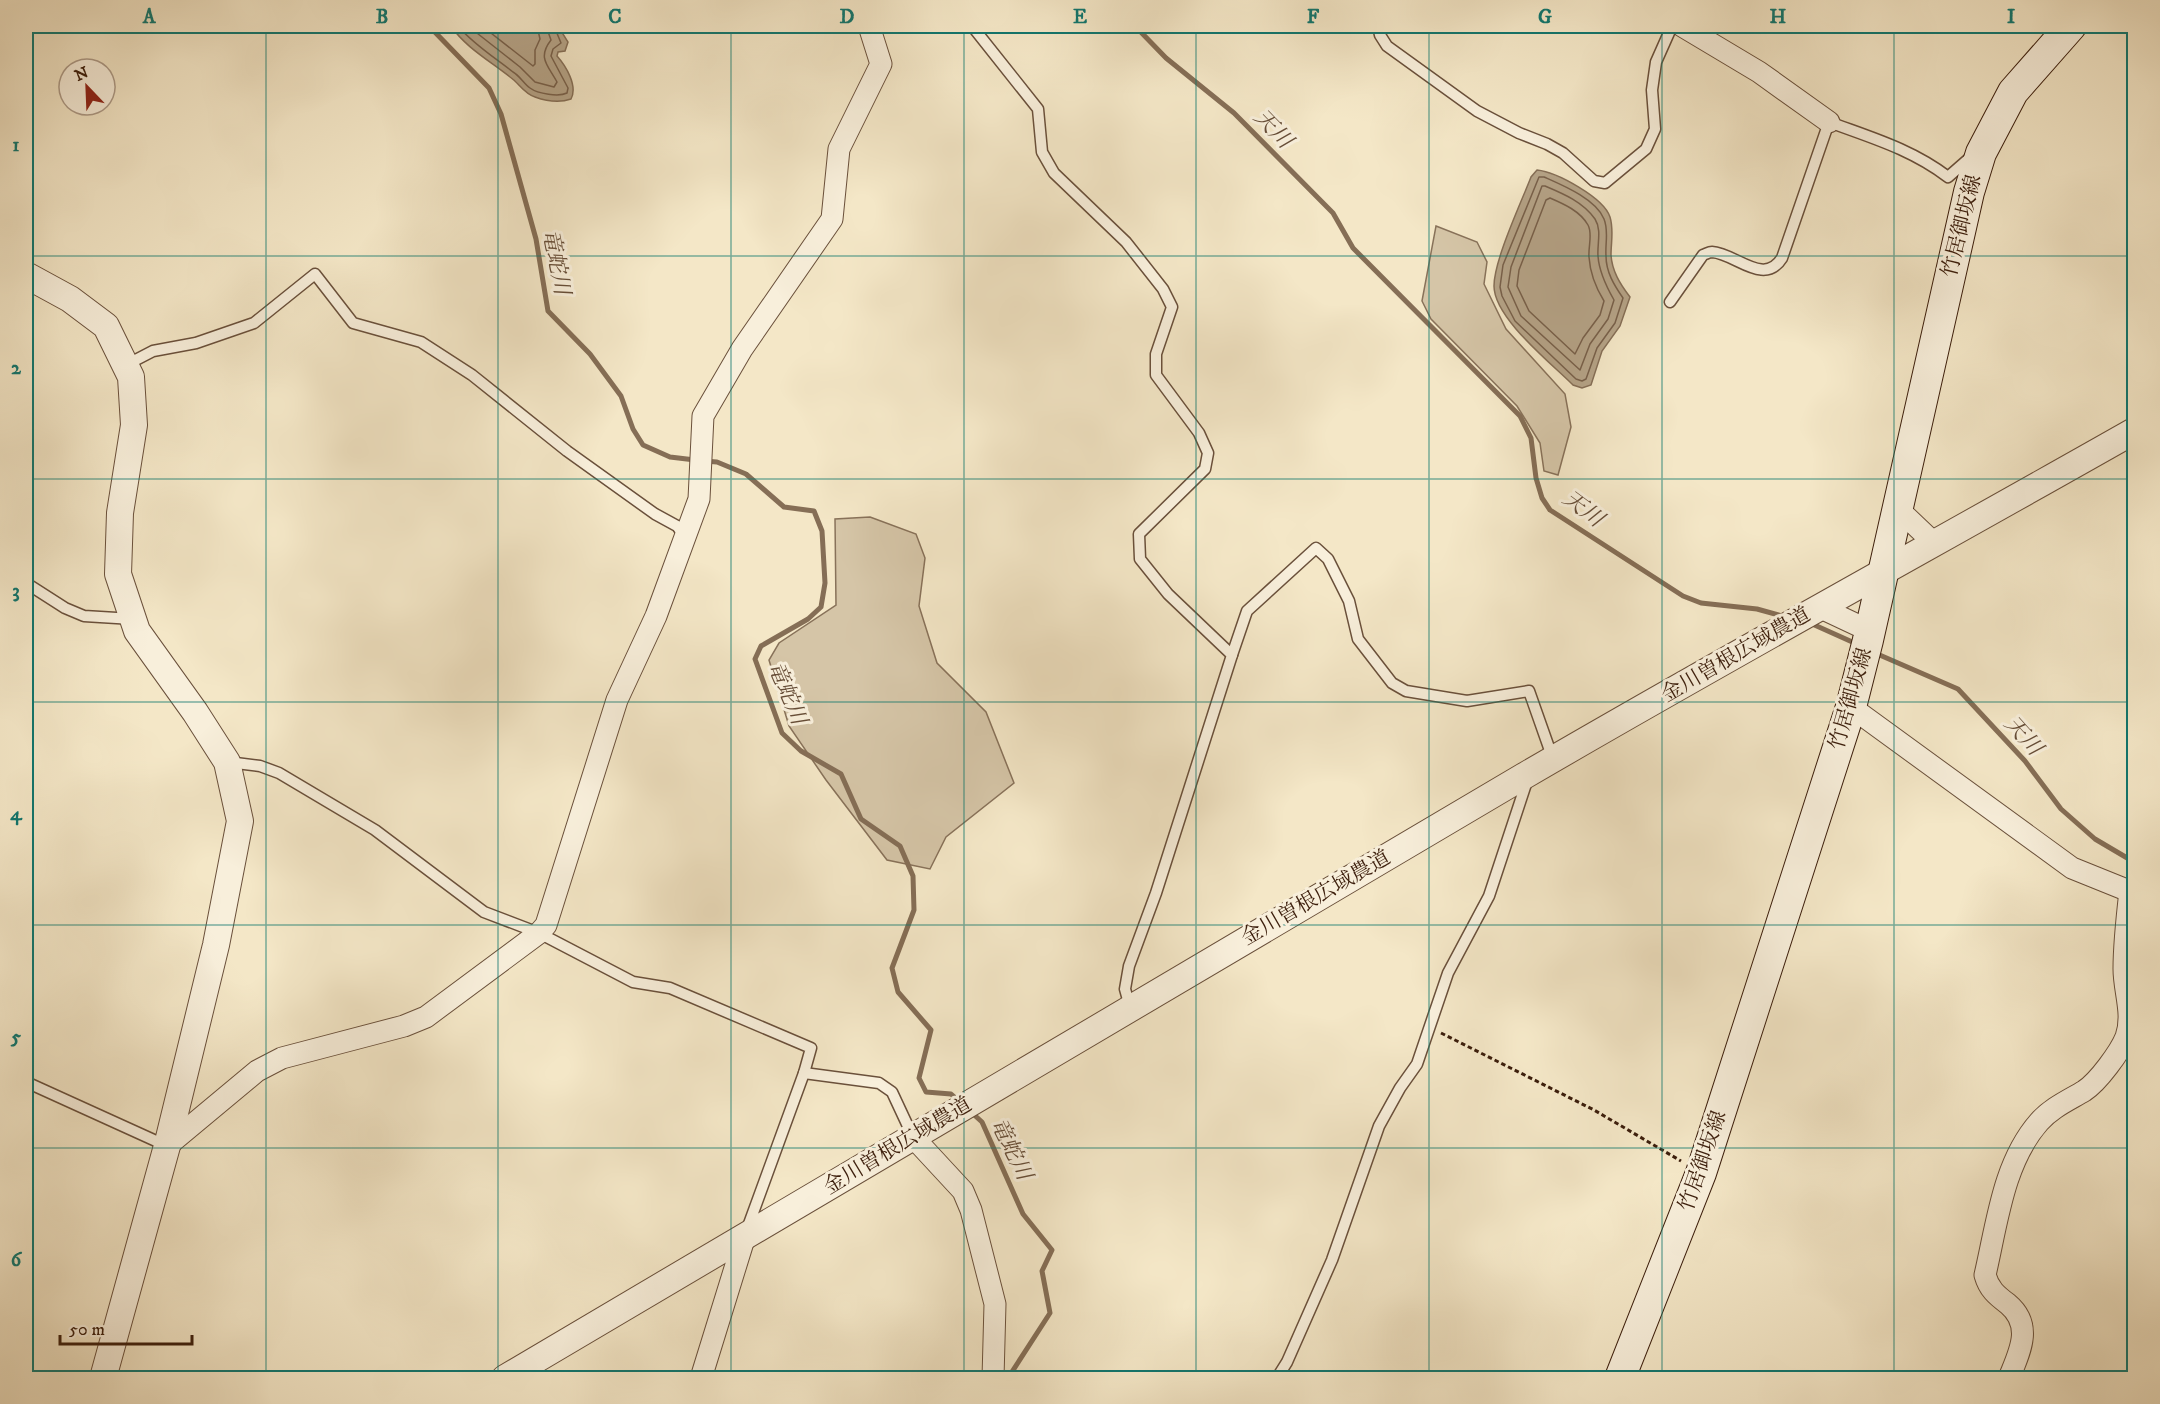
<svg xmlns="http://www.w3.org/2000/svg" width="2160" height="1404" viewBox="0 0 2160 1404" font-family="'IM FELL DW Pica','Noto Serif JP',serif">
  <rect width="100%" height="100%" fill="#f4e7c7"/>
  <filter id="stains"><feTurbulence type="fractalNoise" baseFrequency=".00333" numOctaves="4"/><feColorMatrix values="0 0 0 0 .2 0 0 0 0 .09 0 0 0 0 .02 0 0 0 .5 -.17"/></filter>
  <radialGradient id="worn" r=".72"><stop offset=".6" stop-color="#630" stop-opacity="0"/><stop offset="1" stop-color="#630" stop-opacity=".3"/></radialGradient>
  <g fill="#d5c5a7" stroke="#88725a" stroke-width="1.5">
    <path d="M1436,226L1477,242L1487,262L1484,284L1506,329L1565,394L1571,427L1558,475L1544,471L1540,443L1517,406L1431,319L1422,301Z"/>
    <path d="M870,517L916,534L925,558L919,606L937,663L986,712L1014,783L946,837L930,869L887,860L826,780L789,726L769,660L779,643L836,605L835,519Z"/>
  </g>
  <g fill="#b5a387" stroke="#856e56" stroke-width="1.5">
    <path d="M451,26H558L568,42L565,51L558,52L557,56C566,66 578,86 571,99C560,103 546,101 535,97C524,94 519,83 510,77C490,61 465,47 451,26Z"/>
    <path d="M1537,170C1557,172 1604,198 1610,217C1614,230 1611,242 1611,255C1612,271 1620,284 1630,297L1620,326L1602,351L1591,385L1582,388L1573,385C1551,363 1494,318 1494,286C1494,260 1521,203 1531,177Z"/>
  </g>
  <g fill="none" stroke-linecap="round" stroke-linejoin="round">
    <g stroke="#78604a" stroke-width="1.5">
      <path d="M458,26C473,44 494,57 513,72C520,76 524,84 530,88C538,94 559,97 567,93L568,88L551,56L553,49L561,43L554,26"/>
      <path d="M468,26L520,67L535,82L554,87L557,82C548,65 537,58 551,40L546,26"/>
      <path d="M482,26L533,66L535,64V50L540,39L537,26"/>
      <path d="M1539,177H1544C1562,185 1596,199 1604,219C1609,231 1605,243 1606,256C1606,272 1614,285 1623,298L1615,323L1597,348L1586,379L1582,381L1576,379L1515,321L1502,296L1500,287L1503,265Z"/>
      <path d="M1542,186H1545C1564,194 1583,202 1595,219C1602,230 1597,244 1598,256C1599,272 1606,286 1614,300L1608,319L1590,344L1580,370L1521,316L1508,287L1511,267Z"/>
      <path d="M1550,198C1564,204 1580,211 1588,225C1593,234 1588,247 1589,257C1590,273 1596,288 1604,301L1600,315L1583,338L1575,354L1529,311L1517,286L1519,270L1546,200Z"/>
    </g>
    <g stroke="#856e56" stroke-width="5">
      <path d="M429,26L489,88L501,114L536,239L548,311L590,354L621,396L633,429L643,445L670,457L695,460"/>
      <path d="M1135,26L1166,58L1234,113L1333,213L1353,248L1520,416L1531,438L1536,478L1542,498L1550,510L1683,596L1701,603L1757,609L1786,617"/>
      <path d="M704,461L717,462L746,474L784,507L814,511L822,531L825,583L821,607L808,619L761,646L755,659L782,733L801,751L841,774L861,819L900,846L913,876L914,910L892,968L898,992L931,1030L919,1078L926,1092L951,1094L960,1102"/>
      <path d="M1810,623L1859,645"/>
      <path d="M1875,653L1958,689L2025,761L2061,809L2095,839L2134,862"/>
      <path d="M971,1112L982,1122L1023,1214L1052,1250L1042,1271L1050,1313L1008,1378"/>
    </g>
    <defs>
      <g id="service">
        <path d="M972,26L1038,109L1042,152L1054,173L1126,242L1163,289L1172,307L1156,354V375L1199,433L1208,453L1205,469L1139,534L1140,559L1168,594L1232,655L1156,893L1129,966L1125,989L1130,1007"/>
        <path d="M1378,26L1380,35L1387,46L1477,111L1519,133L1547,144L1563,153L1594,181L1605,183L1646,149L1655,129L1652,90L1656,62L1672,26"/>
        <path d="M2129,26L2134,34"/>
        <path d="M1670,302L1703,255C1706,254 1709,252 1712,252C1735,253 1764,287 1782,258L1829,122C1872,138 1911,149 1948,177L1972,156"/>
        <path d="M126,365L153,351L196,343L254,323L315,274L353,323L421,342L472,375L567,451L655,514L677,526L686,538"/>
        <path d="M26,583L65,608L84,616L133,619"/>
        <path d="M1232,655L1247,611L1316,548L1328,559L1349,601L1358,639L1392,683L1406,691L1467,701L1529,691L1553,759"/>
        <path d="M228,762L260,766L279,773L375,830L484,912L539,933L633,982L670,988L811,1048L804,1073L746,1232"/>
        <path d="M804,1073L879,1083L892,1092L913,1137"/>
        <path d="M26,1082L167,1146"/>
        <path d="M1277,1378L1287,1362L1332,1260L1379,1126L1400,1088L1417,1064L1448,973L1489,896L1528,778"/>
      </g>
      <g id="minor">
        <path d="M1682,26L1759,72L1829,122"/>
        <path d="M1897,508L1935,544"/>
        <path d="M1819,607L1870,631"/>
        <path d="M1851,707L2072,868L2134,893"/>
        <path d="M913,1137L963,1191L971,1210L995,1304L993,1378"/>
        <path d="M167,1146L257,1071L282,1058L404,1026L426,1017L539,933L546,925L617,700L656,616L699,499L703,416L742,349L832,219L839,149L881,64L869,26"/>
        <path d="M701,1378L744,1239"/>
        <path d="M2009,1378C2019,1353 2034,1326 2008,1304C1996,1295 1989,1289 1985,1275C1997,1224 2003,1163 2039,1122C2051,1108 2069,1100 2084,1091C2098,1082 2120,1052 2126,1037C2134,1014 2124,992 2124,969C2124,943 2127,917 2130,891"/>
      </g>
      <g id="tertiary">
        <path d="M26,275L70,299L106,326L131,377L134,425L120,513L118,574L137,631L195,712L227,762L240,821L216,945L167,1146L103,1378"/>
        <path d="M505,1378C846,1179 1183,975 1524,776C1726,658 1931,546 2134,431"/>
      </g>
      <path id="secondary" d="M1620,1378L1701,1173L1851,707L1868,640L1969,192L1981,153L2013,92L2071,26"/>
    </defs>
    <use href="#service" stroke="#6a503b" stroke-width="13"/>
    <use href="#minor" stroke="#6a503b" stroke-width="23"/>
    <use href="#tertiary" stroke="#6a503b" stroke-width="28"/>
    <use href="#secondary" stroke="#3c1e0c" stroke-width="32"/>
    <path stroke="#3c1e0c" stroke-width="3" stroke-dasharray="4.5 3" stroke-linecap="butt" d="M1441,1033L1594,1110L1681,1161"/>
    <use href="#service" stroke="#f8efdb" stroke-width="10"/>
    <use href="#minor" stroke="#f8efdb" stroke-width="21"/>
    <use href="#tertiary" stroke="#f8efdb" stroke-width="26"/>
    <use href="#secondary" stroke="#f8efdb" stroke-width="30"/>
  </g>
  <path fill="none" stroke="#0f766e" stroke-width="1.5" stroke-opacity="0.55" d="M266,26V1378M498,26V1378M731,26V1378M964,26V1378M1196,26V1378M1429,26V1378M1662,26V1378M1894,26V1378M26,256H2134M26,479H2134M26,702H2134M26,925H2134M26,1148H2134"/>
  <g text-anchor="middle" dominant-baseline="central" stroke-width="6" stroke-linejoin="round" paint-order="stroke">
    <g font-size="21" fill="#3c1e0c" stroke="#f8efdb">
      <text transform="translate(1962 226) rotate(-76)">竹居御坂線</text>
      <text transform="translate(1736 655) rotate(-30)">金川曽根広域農道</text>
      <text transform="translate(1851 699) rotate(-74)">竹居御坂線</text>
      <text transform="translate(1316 898) rotate(-30)">金川曽根広域農道</text>
      <text transform="translate(898 1146) rotate(-31)">金川曽根広域農道</text>
      <text transform="translate(1703 1161) rotate(-71)">竹居御坂線</text>
    </g>
    <g font-size="22" font-style="italic" fill="#664d37" stroke="#f8efdb">
      <text transform="translate(1273 129) rotate(46)">天川</text>
      <text transform="translate(556 262) rotate(79)">竜蛇川</text>
      <text transform="translate(1583 509) rotate(37)">天川</text>
      <text transform="translate(787 693) rotate(67)">竜蛇川</text>
      <text transform="translate(2023 736) rotate(48)">天川</text>
      <text transform="translate(1011 1149) rotate(64)">竜蛇川</text>
    </g>
  </g>
  <rect width="2160" height="1404" fill="none" stroke="#f4e7c7" stroke-width="66"/>
  <g transform="translate(87 87) rotate(337)"><circle r="28" fill="#f8efdb" stroke="#ad9b88" stroke-width="1.5"/>
  <path d="M0-4.5L10 22L0 15L-10 22Z" fill="#8f2418"/>
  <text y="-9" font-size="16" font-weight="bold" text-anchor="middle" fill="#3c1e0c">N</text>
  </g>
  <path d="M60 1335v9h132v-9" fill="none" stroke="#3c1e0c" stroke-width="3"/>
  <text x="69" y="1335" font-size="18" fill="#3c1e0c" stroke="#f8efdb" stroke-width="4.5" paint-order="stroke">50 m</text>
  <rect x="33" y="33" width="2094" height="1338" fill="none" stroke="#0f766e" stroke-width="2"/>
  <g font-size="20" text-anchor="middle" font-weight="bold" fill="#0f766e">
    <text x="149" y="23">A</text>
    <text x="382" y="23">B</text>
    <text x="615" y="23">C</text>
    <text x="847" y="23">D</text>
    <text x="1080" y="23">E</text>
    <text x="1313" y="23">F</text>
    <text x="1545" y="23">G</text>
    <text x="1778" y="23">H</text>
    <text x="2011" y="23">I</text>
    <text x="16" y="151">1</text>
    <text x="16" y="374">2</text>
    <text x="16" y="597">3</text>
    <text x="16" y="820">4</text>
    <text x="16" y="1043">5</text>
    <text x="16" y="1266">6</text>
  </g>
  <rect width="100%" height="100%" filter="url(#stains)"/>
  <rect width="100%" height="100%" fill="url(#worn)"/>
</svg>
